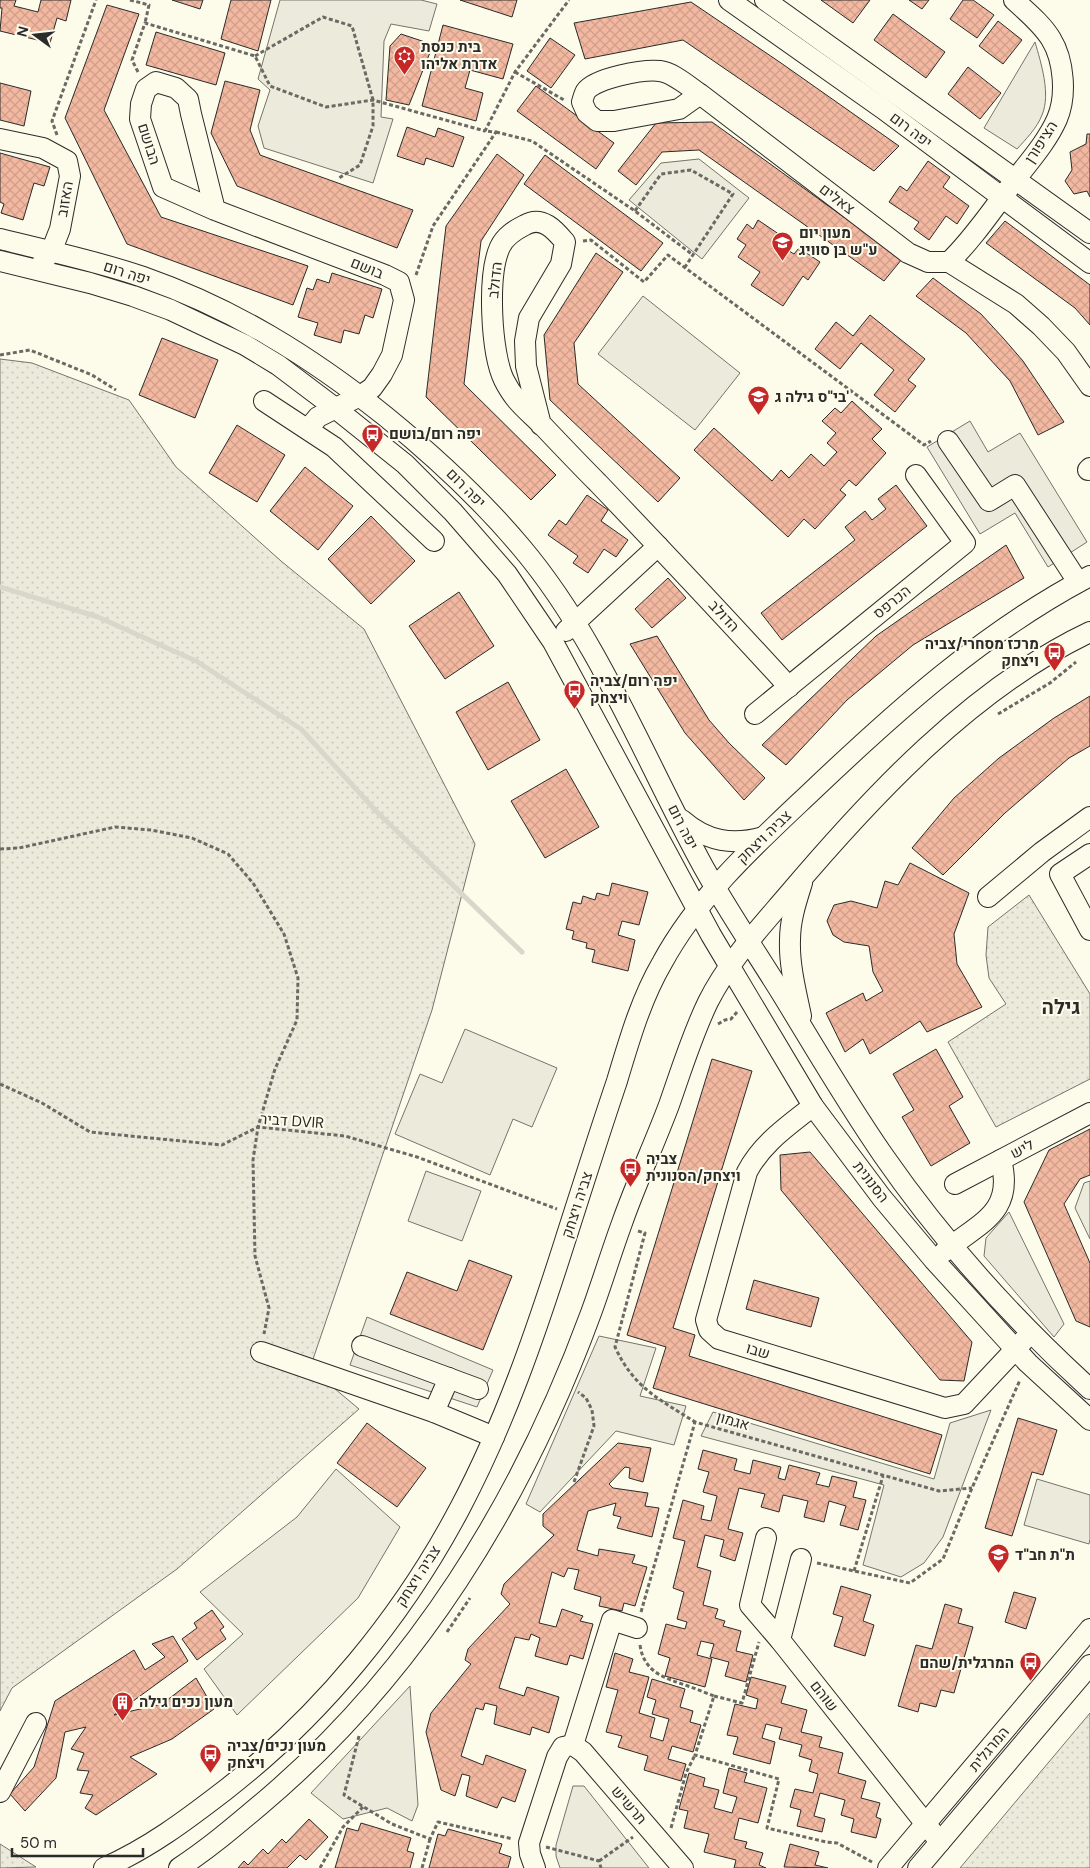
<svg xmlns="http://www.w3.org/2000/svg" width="1090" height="1868" viewBox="0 0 1090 1868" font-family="'DM Sans',Heebo,sans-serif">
  <defs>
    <pattern id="grass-dots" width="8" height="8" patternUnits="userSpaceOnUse" patternTransform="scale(1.25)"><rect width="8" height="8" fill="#ecebdb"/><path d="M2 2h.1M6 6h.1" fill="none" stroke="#cbcabc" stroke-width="1.8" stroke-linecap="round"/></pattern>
    <pattern id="building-cross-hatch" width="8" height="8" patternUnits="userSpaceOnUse" patternTransform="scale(1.25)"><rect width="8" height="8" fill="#f2b8a0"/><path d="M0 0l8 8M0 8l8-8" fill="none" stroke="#d09e8a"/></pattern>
  </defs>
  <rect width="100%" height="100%" fill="#fdfbea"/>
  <g fill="url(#grass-dots)" stroke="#74746e">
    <path d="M0,359L32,363L129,400L176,467L281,561L364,629L475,844L432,1010L310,1368L359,1409L177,1569L12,1688L0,1711Z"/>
    <path d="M1029,895L1090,994V1079L996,1127L948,1042L1006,1004L989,978L986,955L988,927Z"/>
    <path d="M1090,1713V1868H960Z"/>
    <path d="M0,1844L36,1867L0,1868Z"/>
  </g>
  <g fill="#ecebdb" stroke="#74746e">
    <path d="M280,0H421L437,4L429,31L391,24L384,41L381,117L393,119L373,183L264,148L258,126L270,90L258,79Z"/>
    <path d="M1035,42C1041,63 1051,94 1042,115C1037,128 1026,139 1017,149L984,128Z"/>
    <path d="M699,159L749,198L702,259L629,200L661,163Z"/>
    <path d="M643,296L740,373L695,430L598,354Z"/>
    <path d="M465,1029L557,1068L532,1127L513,1119L490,1175L395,1134L420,1074L442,1083Z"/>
    <path d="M426,1171L481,1191L462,1241L408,1221Z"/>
    <path d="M1090,1181V1239L1075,1208L1084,1183Z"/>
    <path d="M1009,1212L1064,1324L1054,1337L984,1256L986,1238Z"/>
    <path d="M599,1336L656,1348L640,1396L686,1406L674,1445L616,1431L540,1512L526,1504Z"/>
    <path d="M991,1410L943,1537L924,1563L901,1577L863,1565L884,1485L701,1436L713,1412L934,1479L950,1423Z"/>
    <path d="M336,1469L400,1527L358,1598L237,1715L204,1669L243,1634L200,1592L297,1517Z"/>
    <path d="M1037,1479L1090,1495V1539L1089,1544L1024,1525Z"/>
    <path d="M410,1686L418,1805L412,1821L387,1808L343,1819L311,1793Z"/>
    <path d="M573,1786H584L649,1868H560L556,1856V1845Z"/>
  </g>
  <g fill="#eceadb" stroke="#74746e">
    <path d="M970,421L988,452L1020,433L1087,542L1048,567L1015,513L980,534L927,447Z"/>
    <path d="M367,1317L493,1370L477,1407L350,1365Z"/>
  </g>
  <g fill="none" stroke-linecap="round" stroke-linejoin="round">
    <path stroke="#d8d7c9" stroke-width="5" d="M0,587L98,617L196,661L301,729L376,811L522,952"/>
  </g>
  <g fill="url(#building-cross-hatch)" stroke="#2b2b2b">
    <path d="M0,0H16L14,6L38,12L41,0H71L66,21L57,18L50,43L0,31L2,8H0Z"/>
    <path d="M172,0H203L200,9Z"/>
    <path d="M231,0H271L258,51L221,39Z"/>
    <path d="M460,0H517L512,17Z"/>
    <path d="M821,0H870L853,23Z"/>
    <path d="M909,0H929L922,9Z"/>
    <path d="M963,0H973L994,15L977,38L950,19Z"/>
    <path d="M691,2L781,63L899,146L874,171L683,40L585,59L574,23Z"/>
    <path d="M107,5L139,14L104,110L161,217L308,266L293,305L127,244L65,118Z"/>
    <path d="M893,14L945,52L926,78L874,40Z"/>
    <path d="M998,21L1022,40L1003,64L979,46Z"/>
    <path d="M443,25L513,44L503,79L470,70L465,88L483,93L476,121L422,106Z"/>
    <path d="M156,32L225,53L216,85L146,65Z"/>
    <path d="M401,34L425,42L431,50L409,105L386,100L390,46Z"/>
    <path d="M550,38L575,55L551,88L527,71Z"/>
    <path d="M968,67L1001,93L980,119L948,94Z"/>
    <path d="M225,81L260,90L250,130L260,155L413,210L397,248L237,186L211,133Z"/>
    <path d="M0,83L31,91L24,126L0,120Z"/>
    <path d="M536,86L614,143L596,169L517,111Z"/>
    <path d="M712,122L902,259L884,281L699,150L662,152L636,185L618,171L656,123Z"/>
    <path d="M407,127L435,137L438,128L464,137L453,167L426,158L424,165L397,156Z"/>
    <path d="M1087,134H1090V197L1087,191L1074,194L1065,181L1072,170L1070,152L1086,144Z"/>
    <path d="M0,153L50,167L44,186L34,183L23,220L1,213L4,204L0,202Z"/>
    <path d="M497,154L524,175L481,241L464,384L556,475L531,500L426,397L446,226Z"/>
    <path d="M545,155L663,243L641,271L524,184Z"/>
    <path d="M928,161L950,177L943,187L969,206L957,224L946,216L929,240L914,229L919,222L889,202L900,186L907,191Z"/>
    <path d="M758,220L786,239L781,246L794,254L799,248L820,262L808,280L803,276L783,306L751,285L760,272L738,257L746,245L737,239L747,224L753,229Z"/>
    <path d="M1005,221L1090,285V325L1075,308L986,243Z"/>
    <path d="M596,253L623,272L574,343L578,384L680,478L658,502L550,400L544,335Z"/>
    <path d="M332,273L382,289L373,318L365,315L359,334L344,330L341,343L314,335L318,323L298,317L307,288L313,290L317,279L329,283Z"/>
    <path d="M933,278L981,314L1004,339L1023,361L1064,422L1038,435L1010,381L966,333L916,296Z"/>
    <path d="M870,315L925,359L908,380L916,386L895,412L874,395L894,370L861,343L840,369L815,349L836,322L853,336Z"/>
    <path d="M162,338L218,360L195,418L139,395Z"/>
    <path d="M852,401L882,429L872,439L886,453L856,486L849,480L840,490L846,495L815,529L804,519L788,537L694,450L714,428L772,481L781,470L789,478L811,454L824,466L837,452L827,443L836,433L822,421L835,408L841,413Z"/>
    <path d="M237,425L285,455L257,502L209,473Z"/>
    <path d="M305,467L353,506L318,550L270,511Z"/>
    <path d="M896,485L927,526L782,640L761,613L855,540L845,527L865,511L872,520L886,509L878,499Z"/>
    <path d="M587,495L608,510L601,521L628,540L616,557L604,549L588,573L573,563L578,556L548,535L559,520L566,525Z"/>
    <path d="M371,516L415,561L371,604L328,559Z"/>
    <path d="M1006,545L1024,578L913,645L847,700L786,765L762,745L876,636Z"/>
    <path d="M668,578L686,598L652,628L635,609Z"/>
    <path d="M459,592L494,646L445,679L409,626Z"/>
    <path d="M657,636L709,720L729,743L765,778L744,800L685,733L630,644Z"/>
    <path d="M508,682L540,740L488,770L456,712Z"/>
    <path d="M1090,696V746L1069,758L1005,813L943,875L912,848L954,798L999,758L1054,718Z"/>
    <path d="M566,769L599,827L545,858L511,801Z"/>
    <path d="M910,863L969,893L954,934L957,964L982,1007L927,1032L920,1021L870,1054L863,1039L845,1052L826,1013L863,993L866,1001L883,991L873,972L869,946L844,942L833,935L827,921L834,905L851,901L877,908L885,881L898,885Z"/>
    <path d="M612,883L648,892L639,925L622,921L618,935L635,940L628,971L592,962L595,950L586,948L587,943L572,939L574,931L566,929L573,902L581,904L583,896L595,900L597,893L609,896Z"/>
    <path d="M936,1049L963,1097L949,1106L970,1143L931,1166L902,1117L914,1110L893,1074Z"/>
    <path d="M712,1059L752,1071L673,1328L695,1335L689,1356L942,1435L930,1474L653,1388L666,1347L627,1335Z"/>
    <path d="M1090,1129V1175L1080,1179L1064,1204L1090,1263V1327L1076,1321L1024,1202L1049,1150Z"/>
    <path d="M810,1152L972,1342L964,1381L940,1380L781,1190L780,1155Z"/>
    <path d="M469,1260L512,1276L483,1350L390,1314L407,1272L457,1291Z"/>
    <path d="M754,1280L819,1298L811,1327L746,1309Z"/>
    <path d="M1018,1418L1057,1430L1043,1475L1032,1472L1012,1536L985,1528Z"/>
    <path d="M367,1423L426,1468L397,1507L337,1463Z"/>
    <path d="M618,1443L651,1448L643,1482L629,1478L630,1468L625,1467L609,1484L613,1488L648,1493L645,1506L659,1508L652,1537L617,1528L621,1517L613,1515L616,1503L588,1511L577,1550L598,1556L599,1549L635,1555L632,1563L647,1567L635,1606L624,1603L622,1611L599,1606L601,1597L574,1589L579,1570L568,1568L564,1577L552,1572L539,1623L556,1627L562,1609L583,1616L580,1621L593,1624L583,1659L570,1655L567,1665L535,1656L540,1638L531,1634L529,1640L515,1637L499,1688L524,1696L527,1687L559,1697L549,1733L532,1727L530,1735L494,1724L497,1706L485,1703L483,1710L476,1708L461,1756L483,1765L486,1755L526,1770L515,1802L502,1797L497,1808L466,1796L470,1776L462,1774L455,1796L441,1790L426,1732L431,1713L471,1664L465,1660L468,1649L510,1604L501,1594L504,1584L554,1535L543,1526V1514Z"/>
    <path d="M703,1450L737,1459L734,1470L750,1474L753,1460L781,1467L778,1478L785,1480L789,1465L820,1473L816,1484L829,1487L832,1476L857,1482L853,1497L866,1500L858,1530L840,1525L846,1506L829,1501L824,1522L804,1517L808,1501L783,1495L779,1512L761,1507L765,1494L739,1488L728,1529L743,1533L735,1561L720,1556L724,1540L705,1535L697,1567L711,1571L703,1605L718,1609L715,1618L725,1621L723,1626L741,1631L736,1651L753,1655L746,1682L725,1676L729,1662L710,1657L714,1644L701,1641L697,1655L712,1659L705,1687L665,1676L670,1658L658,1654L666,1624L685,1629L687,1622L677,1619L684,1592L673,1588L685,1541L673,1538L683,1500L704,1506L701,1519L711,1521L717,1496L703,1492L709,1472L698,1469Z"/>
    <path d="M841,1586L871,1595L863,1621L874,1625L865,1656L834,1646L843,1617L833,1614Z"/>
    <path d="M1014,1592L1036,1598L1026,1629L1005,1622Z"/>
    <path d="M945,1604L962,1609L958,1623L973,1627L954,1693L941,1690L936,1707L920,1703L918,1712L898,1706L916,1645L932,1649Z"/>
    <path d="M212,1610L224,1627L220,1630L226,1639L197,1660L182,1639L197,1628L194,1623Z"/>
    <path d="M173,1636L188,1661L114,1715L162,1704L196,1678L214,1709L172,1739L130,1757L157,1774L96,1815L85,1808L93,1795L80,1793L89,1771L77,1770L84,1753L71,1749L86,1727L65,1732L56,1778L25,1811L10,1794L34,1767L55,1701L134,1650L145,1670L165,1657L152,1644Z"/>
    <path d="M615,1653L633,1659L629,1672L649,1677L639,1713L655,1718L650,1737L663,1741L669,1719L652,1714L656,1700L647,1697L652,1679L685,1689L680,1707L693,1711L690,1722L701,1725L693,1752L672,1746L668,1759L686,1764L681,1781L644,1770L648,1756L618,1747L622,1736L606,1732L618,1690L606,1687Z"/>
    <path d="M751,1677L786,1686L781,1703L807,1710L801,1732L822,1737L819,1747L843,1753L838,1773L866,1781L861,1798L880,1803L876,1817L881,1819L876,1838L851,1832L854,1819L841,1815L845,1800L820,1793L814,1816L825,1819L822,1832L797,1826L801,1810L790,1807L795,1789L813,1793L818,1774L809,1771L812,1760L799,1756L802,1745L779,1739L782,1728L766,1724L762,1738L775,1742L770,1764L733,1754L738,1737L727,1735L735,1704L756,1709L758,1699L746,1695Z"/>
    <path d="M729,1768L747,1773L744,1782L767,1788L758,1823L739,1818L734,1839L747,1842L745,1848L763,1853L759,1865L766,1868H734L736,1860L704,1852L709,1834L684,1828L688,1811L679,1809L689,1773L705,1778L703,1786L719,1790L714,1808L732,1813L737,1797L723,1793Z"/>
    <path d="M309,1819L328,1837L306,1860L300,1855L287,1868H238L244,1861L248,1865L263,1849L268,1854L282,1839L286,1843Z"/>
    <path d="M361,1823L411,1838L407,1851L414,1853L410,1868H335L347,1828L358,1831Z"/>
    <path d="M448,1829L502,1844L499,1853L511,1857L508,1868H429L438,1834L445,1836Z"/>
    <path d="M790,1844L819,1852L815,1865L828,1868L784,1867Z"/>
  </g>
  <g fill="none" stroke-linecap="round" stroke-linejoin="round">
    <defs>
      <g id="minor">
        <path d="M729,0L882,108L1090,263"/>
        <path d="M765,0L1090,233"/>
        <path d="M700,94L679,109L614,121H597L587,113L582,102C583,99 584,94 586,91C595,78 644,69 660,71C674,73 688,86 700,94L908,253L928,262H949L1016,304L1041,326L1066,352L1090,386"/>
        <path d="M0,139L43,148L67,161L70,176L60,229L51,252L43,261"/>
        <path d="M215,210L191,114L188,99L176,88L156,82L146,89L141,104L140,119L163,187L215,210L385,275L399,282L404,300L392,355L382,374L372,388L360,396L318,417L308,429"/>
        <path d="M0,239C48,251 97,261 143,277C234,309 310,356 385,416C434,456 480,498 521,547C599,639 646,763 704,868C728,911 756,952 782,994C815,1048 847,1103 883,1155C942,1240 1013,1319 1090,1389"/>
        <path d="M0,261L90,283L133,296L171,310L245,345L278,365L335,408L405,464L453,512L507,574L553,642L711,935L813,1106L882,1198L934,1260L1028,1363L1090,1420"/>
        <path d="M949,262C972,240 990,213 1009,188C1025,166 1046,144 1057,119C1067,96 1064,60 1051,39C1042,24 1027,12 1014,0"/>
        <path d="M264,401L334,447L434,541"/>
        <path d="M541,425L526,366L525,341L529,318L561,264L565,242C555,230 542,215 525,225C515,230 505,236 500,247C487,275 491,353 504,380C515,402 526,409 543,426C561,445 579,464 598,483C662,550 726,618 789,687"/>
        <path d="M948,441L989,501L1015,485L1078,582"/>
        <path d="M1088,470L1090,468"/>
        <path d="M566,631L658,546"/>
        <path d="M755,714L965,543L916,475"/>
        <path d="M682,820C706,841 732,846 763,837"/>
        <path d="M1090,854L1060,874L1090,930"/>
        <path d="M988,897L1042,852L1090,817"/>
        <path d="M801,1016C796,992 789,965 790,940C790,920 796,902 802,883"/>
        <path d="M813,1106C788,1126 762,1143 747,1172L706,1320L709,1330L719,1339L945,1408L964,1404L1023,1341"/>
        <path d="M955,1184L1090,1113"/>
        <path d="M944,1252C978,1223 1015,1214 1001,1160"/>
        <path d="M362,1346L478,1389"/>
        <path d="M261,1352L434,1412L494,1437"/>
        <path d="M434,1412L449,1378"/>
        <path d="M766,1538L750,1605L780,1640L940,1842"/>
        <path d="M780,1640L801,1559"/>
        <path d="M573,1745L612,1620L637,1628"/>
        <path d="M0,1792L36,1723"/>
        <path d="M104,1868C149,1848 185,1821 224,1791C321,1716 403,1616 460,1508C505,1423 536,1332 565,1241C582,1188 599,1134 617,1081C629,1041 641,999 662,963C699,895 756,844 811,792C896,711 985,631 1090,576"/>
        <path d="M179,1868C208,1849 234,1827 260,1805C415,1675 522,1501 591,1313C602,1283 611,1253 622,1223C636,1183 654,1145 669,1105C681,1071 692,1035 708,1002C728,962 759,929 788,895C871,797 972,688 1090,632"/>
        <path d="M535,1868L530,1854L529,1843L557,1757L563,1747L573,1745L583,1752L683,1868"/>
        <path d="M888,1868L1090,1629"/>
        <path d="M918,1868L1090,1665"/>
      </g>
    </defs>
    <use href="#minor" stroke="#2b2b2b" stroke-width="22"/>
    <g stroke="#6a6964" stroke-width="3" stroke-dasharray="4 2.5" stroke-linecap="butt">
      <path d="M130,0L149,5L145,23"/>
      <path d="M255,56L323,17L352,26L373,100V126L360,165L339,178"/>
      <path d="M138,72L132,60L145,23L255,56L270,86L326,107L373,100L485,131"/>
      <path d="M515,72L564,100"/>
      <path d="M496,132L532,141L635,211L693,255"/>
      <path d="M57,135L52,121L96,0"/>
      <path d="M635,211L661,174L691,170L733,194L685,267"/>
      <path d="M583,241L591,240L644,282L668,255L924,445L931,441"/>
      <path d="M416,275L433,226L496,132L485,131L515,72L569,0"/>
      <path d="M0,355L30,350L92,375L116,390"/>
      <path d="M998,714L1050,683L1076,662"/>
      <path d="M0,849L19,848L115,827L151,830L192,838L228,854L253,883L284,934L298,978L297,1020L275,1069L258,1127L253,1160L255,1256L269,1308L264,1334"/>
      <path d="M718,1024L725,1020L731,1019L737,1012"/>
      <path d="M0,1084L42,1103L90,1132L222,1145L258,1127L345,1136L417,1157L557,1209"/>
      <path d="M638,1231L645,1233L615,1347C634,1388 659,1399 695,1422"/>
      <path d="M574,1482L594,1426L592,1410L586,1398L578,1392"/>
      <path d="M817,1563L910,1583L943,1559L972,1488L1020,1380"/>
      <path d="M854,1571L883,1476"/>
      <path d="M641,1612L695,1422L939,1491L972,1488"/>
      <path d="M447,1632L470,1598"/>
      <path d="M640,1645C644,1673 665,1678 688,1686C697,1689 706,1693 714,1696L695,1755L779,1779L767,1828L826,1842L837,1843L872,1862"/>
      <path d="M714,1696L742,1703L759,1642"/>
      <path d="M359,1736L344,1795L392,1824L430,1839L438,1822L513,1839"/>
      <path d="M671,1828L686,1773L695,1755"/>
      <path d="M546,1847L599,1861L601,1868"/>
      <path d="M599,1861L633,1837"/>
      <path d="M320,1868L343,1827L363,1807"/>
      <path d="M422,1868L430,1839"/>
    </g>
    <use href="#minor" stroke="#fdfbea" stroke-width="20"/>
  </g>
  <defs>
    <symbol id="synagogue-pin" viewBox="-11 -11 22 30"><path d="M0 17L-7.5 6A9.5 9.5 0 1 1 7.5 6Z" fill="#c62828" stroke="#fdfbea"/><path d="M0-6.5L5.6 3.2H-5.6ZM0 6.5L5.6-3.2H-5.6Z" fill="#fff"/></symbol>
    <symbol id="school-pin" viewBox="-11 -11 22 30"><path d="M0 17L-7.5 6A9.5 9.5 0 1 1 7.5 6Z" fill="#c62828" stroke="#fdfbea"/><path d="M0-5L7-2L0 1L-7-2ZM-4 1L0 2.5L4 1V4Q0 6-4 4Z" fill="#fff"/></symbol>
    <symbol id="bus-pin" viewBox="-11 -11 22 30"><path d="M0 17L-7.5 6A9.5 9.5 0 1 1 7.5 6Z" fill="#c62828" stroke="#fdfbea"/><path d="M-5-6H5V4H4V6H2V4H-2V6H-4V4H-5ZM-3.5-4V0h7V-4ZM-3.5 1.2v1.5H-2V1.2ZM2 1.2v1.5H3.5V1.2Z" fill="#fff"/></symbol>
    <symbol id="building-pin" viewBox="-11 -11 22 30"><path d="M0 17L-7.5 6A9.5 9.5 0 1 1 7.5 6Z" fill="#c62828" stroke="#fdfbea"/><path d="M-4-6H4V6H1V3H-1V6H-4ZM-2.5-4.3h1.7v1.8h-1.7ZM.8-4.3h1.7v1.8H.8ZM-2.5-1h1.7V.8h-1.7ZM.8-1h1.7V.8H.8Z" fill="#fff"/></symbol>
  </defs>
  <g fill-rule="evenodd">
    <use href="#synagogue-pin" x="392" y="44" width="25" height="34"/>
    <use href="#school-pin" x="770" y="230" width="25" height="34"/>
    <use href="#school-pin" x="746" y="384" width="25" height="34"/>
    <use href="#bus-pin" x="360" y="422" width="25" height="34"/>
    <use href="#bus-pin" x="1042" y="640" width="25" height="34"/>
    <use href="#bus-pin" x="562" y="678" width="25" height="34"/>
    <use href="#bus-pin" x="618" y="1156" width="25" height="34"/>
    <use href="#school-pin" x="986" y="1542" width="25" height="34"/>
    <use href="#bus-pin" x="1018" y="1650" width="25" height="34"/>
    <use href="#building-pin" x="110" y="1690" width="25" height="34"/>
    <use href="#bus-pin" x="198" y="1742" width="25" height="34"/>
  </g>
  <g text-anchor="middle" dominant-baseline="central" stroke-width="4" stroke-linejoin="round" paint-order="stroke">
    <g font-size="15" font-weight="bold" fill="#2b2b2b" stroke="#fdfbea" text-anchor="start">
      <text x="421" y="47">בית כנסת<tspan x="421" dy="17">אדרת אליהו</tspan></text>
      <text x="799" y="233">מעון יום<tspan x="799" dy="17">ע"ש בן סוויג</tspan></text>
      <text x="775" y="397">בי"ס גילה ג'</text>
      <text x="389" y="434">יפה רום/בושם</text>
      <text x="1039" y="644" text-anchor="end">מרכז מסחרי/צביה<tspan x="1039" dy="17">ויצחק</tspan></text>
      <text x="590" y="681">יפה רום/צביה<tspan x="590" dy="17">ויצחק</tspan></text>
      <text x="646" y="1159">צביה<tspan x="646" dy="17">ויצחק/הסנונית</tspan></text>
      <text x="1015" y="1555">ת"ת חב"ד</text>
      <text x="1014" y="1663" text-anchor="end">המרגלית/שהם</text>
      <text x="139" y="1702">מעון נכים גילה</text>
      <text x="227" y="1746">מעון נכים/צביה<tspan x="227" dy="17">ויצחק</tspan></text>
    </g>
    <g font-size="15" fill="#2b2b2b" stroke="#fdfbea">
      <text transform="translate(911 130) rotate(37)">יפה רום</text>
      <text transform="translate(1041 142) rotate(-57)">הציפורן</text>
      <text transform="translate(149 144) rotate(72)">הבושם</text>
      <text transform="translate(65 199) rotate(-80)">האזוב</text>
      <text transform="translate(837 199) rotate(37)">צאלים</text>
      <text transform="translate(367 268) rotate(22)">בושם</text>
      <text transform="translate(127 273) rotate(18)">יפה רום</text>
      <text transform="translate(495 280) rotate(-84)">הדולב</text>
      <text transform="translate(466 488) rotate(45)">יפה רום</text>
      <text transform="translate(892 602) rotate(-39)">הכרפס</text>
      <text transform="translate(724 616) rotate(47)">הדולב</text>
      <text transform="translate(683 827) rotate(63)">יפה רום</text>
      <text transform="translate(764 837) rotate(-44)">צביה ויצחק</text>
      <text transform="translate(292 1121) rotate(4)">דביר DVIR</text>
      <text transform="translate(1022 1149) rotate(-28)">ליש</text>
      <text transform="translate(871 1182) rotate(52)">הסנונית</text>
      <text transform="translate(577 1205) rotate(-72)">צביה ויצחק</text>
      <text transform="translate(758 1351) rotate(17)">שבו</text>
      <text transform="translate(733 1421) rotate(16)">אגמון</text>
      <text transform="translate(418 1576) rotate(-57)">צביה ויצחק</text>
      <text transform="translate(824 1696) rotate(52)">שוהם</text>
      <text transform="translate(989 1749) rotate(-50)">המרגלית</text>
      <text transform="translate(629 1805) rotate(49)">תרשיש</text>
    </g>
    <g font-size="20" font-weight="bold" fill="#2b2b2b" stroke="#fdfbea">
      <text x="1061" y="1007">גילה</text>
    </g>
  </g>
  <g transform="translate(35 35) rotate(285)" stroke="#fdfbea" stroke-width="4" paint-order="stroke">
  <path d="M0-4L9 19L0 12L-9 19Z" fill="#2b2b2b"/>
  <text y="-8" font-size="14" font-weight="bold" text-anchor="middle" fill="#2b2b2b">N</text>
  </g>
  <path d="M12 1848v8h131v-8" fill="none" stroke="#2b2b2b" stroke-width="2.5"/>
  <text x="20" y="1848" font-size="15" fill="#2b2b2b" stroke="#fdfbea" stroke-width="4" paint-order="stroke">50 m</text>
</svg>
